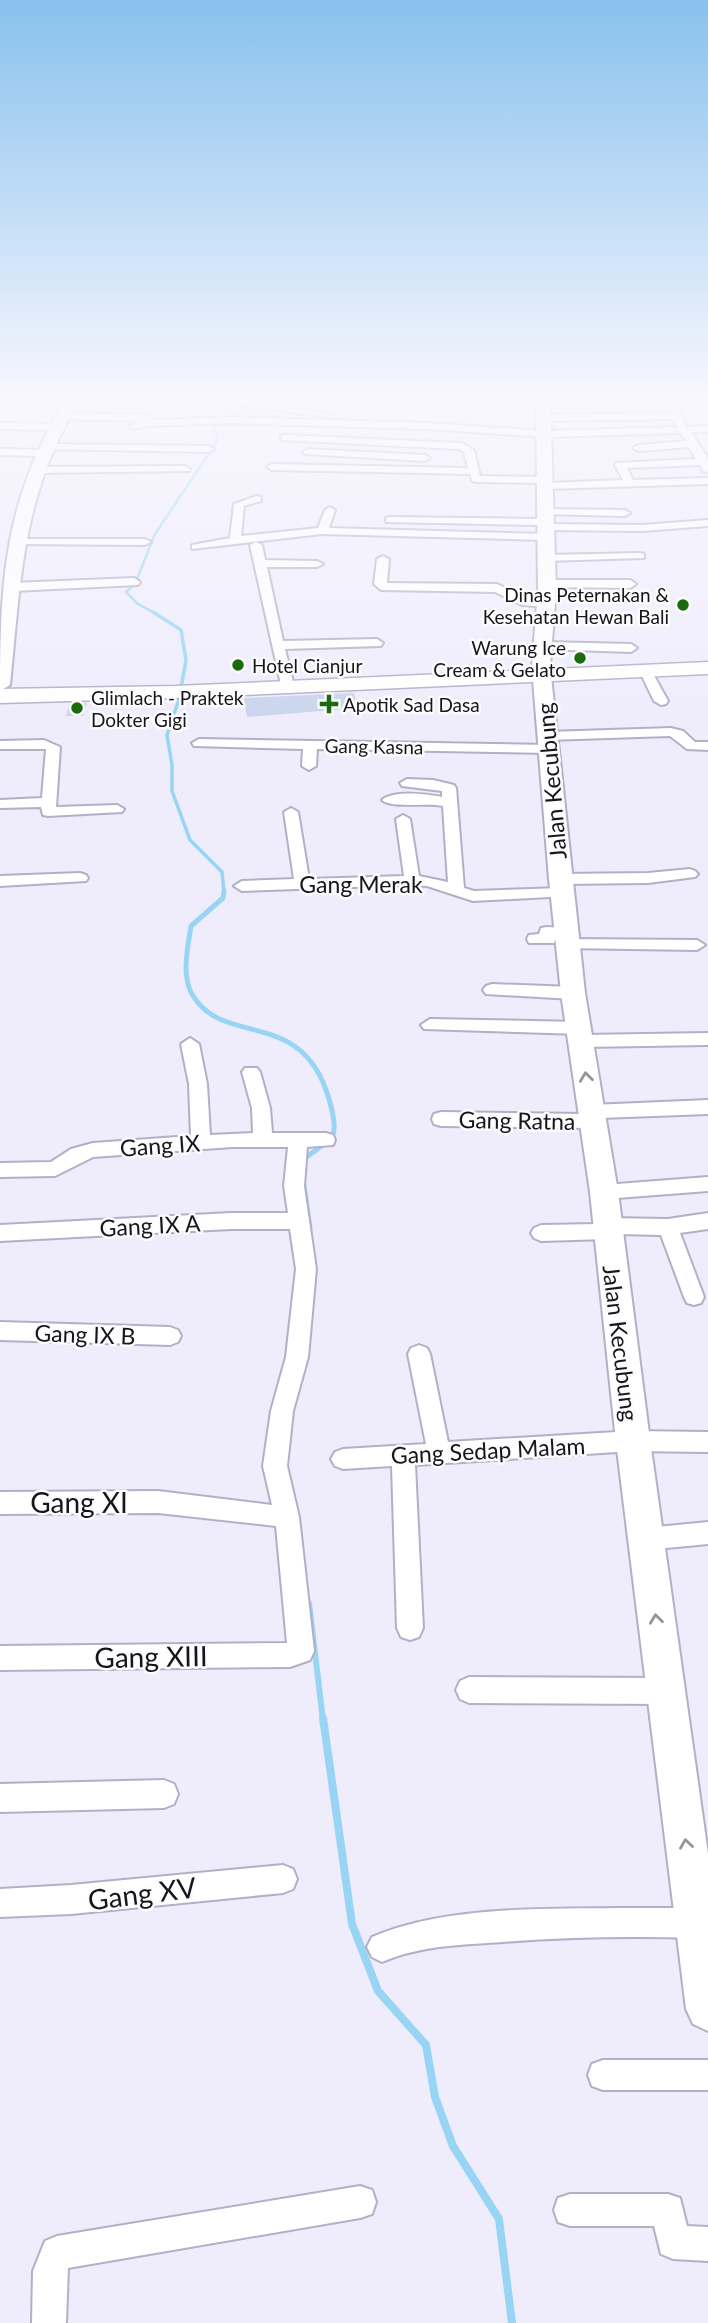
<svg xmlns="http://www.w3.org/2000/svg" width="708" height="2323" viewBox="0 0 708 2323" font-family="Lato,sans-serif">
  <rect width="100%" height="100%" fill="#efedfc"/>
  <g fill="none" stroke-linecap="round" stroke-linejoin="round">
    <path stroke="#98d5f5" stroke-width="2.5" d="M157,614L138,604L126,592L135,584L155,534L218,440L214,428L220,420"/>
    <path stroke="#98d5f5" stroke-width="3.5" d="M153,612L181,630L186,660L179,699L167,735L172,765V791L190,840L222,872L224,893"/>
    <g stroke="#98d5f5" stroke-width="5">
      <path d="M224,891L223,898L191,926C188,947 181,975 192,994C223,1049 302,1005 329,1099C341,1141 333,1136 304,1159"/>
      <path d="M303,1179L310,1228"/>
    </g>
    <path stroke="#98d5f5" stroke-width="6" d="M309,1603L323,1720"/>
    <path stroke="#98d5f5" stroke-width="8" d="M323,1718L352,1924L378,1991L426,2045L435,2097L453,2146L499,2219L512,2323"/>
  </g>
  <g fill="#c9d5ec">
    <path d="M354,693L357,708L247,717L244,698Z"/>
    <path d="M87,703L83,716H66L69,704Z"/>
  </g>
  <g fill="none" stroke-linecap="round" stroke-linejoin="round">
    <defs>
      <g id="street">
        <path d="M153,397L235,398L331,414L326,417L235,404L158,400Z"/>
        <path d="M430,397H488L477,403Z"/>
        <path d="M518,397H547L548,398L543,401Z"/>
        <path d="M667,397H677L681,416L687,427L708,426V432H691L708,459V472L703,471L700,465L627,468L633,480L708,478V484L545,489L540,486L544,483L476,482L472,481L470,474L272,470L267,467L272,464L468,468L464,452L459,449L281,440V436L285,435L461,443L474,450L480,476L545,477L550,480L546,483L623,480L615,465L616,463L696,459L689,447L638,451L633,448L638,445L686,441L681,433L544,437L426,429L232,423L145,426L134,429L129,426L141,421L62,419L57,416L62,413L149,415L152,416L153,420L232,417L426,423L544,431L678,427L673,419L544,421L539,418L544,415L671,413Z"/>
        <path d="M0,423L55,424L60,427L55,430L0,429Z"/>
        <path d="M48,444L209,446L214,449L209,452L44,449L43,447Z"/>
        <path d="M0,449L44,450L49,453L44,456L0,455Z"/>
        <path d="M308,449L425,455L430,458L425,461L304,454L303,452Z"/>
        <path d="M185,466L190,469L189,471L38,473L33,470L38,467Z"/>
        <path d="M257,496L261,497V501L244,506L241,536L318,528L325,510L330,507L335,510L329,528L544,534L550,537L544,540L322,534L192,549V545L230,538L234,504Z"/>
        <path d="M544,509L625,510L630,513L625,516L540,514L539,512Z"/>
        <path d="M390,517L543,519L547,520V524L642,525L708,520V526L642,531L544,530L540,529V525L386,522V518Z"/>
        <path d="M17,539H145L151,542L145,545L13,544L11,542Z"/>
        <path d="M256,542L262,545L265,560L317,561L323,564L317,567H267L283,641L377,639L383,643L381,646L285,649L294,686L287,690L282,689L250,545Z"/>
        <path d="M640,553L644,554V558L545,561L539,558L545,555Z"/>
        <path d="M383,556L389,559L387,583L497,584L525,598L547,599L553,603L547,607L522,605L495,592L381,590L374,584L377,559Z"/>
        <path d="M134,578L140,582L138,585L13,591L7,587L13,583Z"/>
        <path d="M547,580H630L636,584L630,588L543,587V581Z"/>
        <path d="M544,642L631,644L637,648L631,652L540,649L538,646Z"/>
        <path d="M646,668L652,672L668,701L666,704L661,705L654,701L640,672Z"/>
        <path d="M671,728L683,731L695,742H708V750L687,749L670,736L547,740L540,736L547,732Z"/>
        <path d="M199,739L549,745L556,749L549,753L317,749L316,766L309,770L302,766L303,749L194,746L192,743Z"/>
        <path d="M44,740L60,747L56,807L117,805L124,809L122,812L48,816L43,815L41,807L0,808V800L42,798L46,749H0V741Z"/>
        <path d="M407,779L433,780L454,785L456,788L464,888L474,891L562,888L570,893L568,896L473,901L427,886L412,885L242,891L234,886L242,881L294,879L284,812L291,808L298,812L309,879L404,876L396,819L403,815L410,819L419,876L448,882L443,806C427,802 392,809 382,800C394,790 427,794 442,797V791L402,786L400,783Z"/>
        <path d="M690,869L695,871L698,874L695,877L648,883L560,884L552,879L560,874L648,873Z"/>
        <path d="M80,873L86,875L88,878L86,881L0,886V876Z"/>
        <path d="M547,927L567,928L575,933L567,938H556L554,943H529L527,939L529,935L539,934L541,928Z"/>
        <path d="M568,939L697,940L705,945L697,950L562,948L560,944Z"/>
        <path d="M492,984L573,987L582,993L573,999L486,994L483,990L486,986Z"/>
        <path d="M430,1019L580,1022L589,1028L580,1034L424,1029L421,1025Z"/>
        <path d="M708,1033V1045L582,1047L573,1041L582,1035Z"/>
        <path d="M190,1038L199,1044L207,1084L210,1135L253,1133L252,1108L242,1072L245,1068H257L260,1072L270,1108L272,1133H326L333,1135L335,1140L333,1145L307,1147L304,1186L316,1269L308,1357L293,1411L287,1466L299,1517L314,1651L310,1660L290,1667L0,1670V1646L287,1643L276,1526L158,1513L0,1514V1492L158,1491L272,1505L263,1466L271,1411L286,1357L296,1269L290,1229H231L0,1241V1225L231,1213H288L284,1186L288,1147H232L93,1157L55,1176L0,1177V1163L51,1162L71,1149L93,1143L191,1136L189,1084L181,1044Z"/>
        <path d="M708,1100V1114L600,1118L599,1126L592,1128L441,1126L434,1124L432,1119L434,1114L441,1112L583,1114L584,1107L591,1105Z"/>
        <path d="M708,1177V1191L604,1199L597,1197L594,1192L597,1187L604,1185Z"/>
        <path d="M708,1213V1229L680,1233L704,1297L701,1303L694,1305L687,1303L684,1297L661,1235L616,1234L607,1239L541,1241L534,1238L531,1233L534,1228L541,1225L598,1224L607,1218L668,1219Z"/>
        <path d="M0,1322L170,1327L178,1330L181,1336L178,1342L170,1345L0,1340Z"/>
        <path d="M419,1345L427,1348L430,1354L448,1442L633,1431L708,1432V1452L633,1451L415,1465L423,1628L419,1637L410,1640L401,1637L397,1628L392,1466L343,1469L335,1466L331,1459L335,1452L343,1449L426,1444L408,1354L411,1348Z"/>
        <path d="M708,1522V1544L646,1550L637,1547L634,1539L637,1531L646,1528Z"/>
        <path d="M469,1677L665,1678L674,1682L678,1691L674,1700L665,1704L469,1703L460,1699L456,1690L460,1681Z"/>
        <path d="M164,1780L174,1784L178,1794L174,1804L164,1808L0,1812V1784Z"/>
        <path d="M283,1865L293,1869L297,1879L293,1889L283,1893L71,1914L0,1917V1889L71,1885Z"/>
        <path d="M620,1908H697L707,1913L708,1931L697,1938C632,1936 568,1937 503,1942C462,1945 421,1945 382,1962L372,1957L367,1947L372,1937C444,1906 541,1909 620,1908Z"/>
        <path d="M603,2060H708V2090H603L592,2086L588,2075L592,2064Z"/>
        <path d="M360,2186L372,2190L376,2202L372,2214L360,2218L68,2268L66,2323H32L33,2271L45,2241L57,2236Z"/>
        <path d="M570,2194H668L680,2198L687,2226L708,2227V2261L673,2259L661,2254L654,2226H570L558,2222L554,2210L558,2198Z"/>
      </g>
      <g id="secondary">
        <path d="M68,397H82C22,491 21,578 10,685L0,691C0,579 5,494 68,397Z"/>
        <path d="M536,397H550L556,590L550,667L585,993L618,1192L650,1441L708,1854V2031L693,2024L686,2009L616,1441L590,1192L561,993L549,879L532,667L538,590Z"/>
      </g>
      <path id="primary" d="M708,662V674L176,698L0,703V689L176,686Z"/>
    </defs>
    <use href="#street" stroke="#b3afc7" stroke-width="4"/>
    <use href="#secondary" stroke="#b3afc7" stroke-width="4"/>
    <use href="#primary" stroke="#b3afc7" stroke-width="3"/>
    <use href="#street" fill="#fff" fill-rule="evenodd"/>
    <use href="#secondary" fill="#fff" fill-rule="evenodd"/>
    <use href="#primary" fill="#fff" fill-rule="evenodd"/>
  </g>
  <defs><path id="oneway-chevron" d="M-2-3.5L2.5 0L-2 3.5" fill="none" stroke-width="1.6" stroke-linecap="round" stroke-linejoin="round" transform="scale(1.75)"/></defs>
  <g stroke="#969699">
    <use href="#oneway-chevron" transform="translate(586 1077) rotate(-97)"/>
    <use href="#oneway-chevron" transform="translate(656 1619) rotate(-97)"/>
    <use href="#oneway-chevron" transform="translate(686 1844) rotate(-98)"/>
  </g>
  <linearGradient id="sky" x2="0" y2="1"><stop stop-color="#88c1ed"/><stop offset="0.55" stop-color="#f8f7fe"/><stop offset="1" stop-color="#f8f7fe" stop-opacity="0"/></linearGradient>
  <rect width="708" height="722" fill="url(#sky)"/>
  <g fill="#1b6b0e" stroke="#fcfcfc" stroke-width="2.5">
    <circle cx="683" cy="605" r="7"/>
    <circle cx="580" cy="658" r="7"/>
    <circle cx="238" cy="665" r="7"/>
    <path d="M325.5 693.5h7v7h7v7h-7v7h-7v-7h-7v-7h7z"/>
    <circle cx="77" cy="708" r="7"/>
  </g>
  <g text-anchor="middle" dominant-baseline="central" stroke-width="5" stroke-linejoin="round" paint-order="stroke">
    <g font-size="19" fill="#16151d" stroke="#fcfcfc" text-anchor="start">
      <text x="669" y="594" text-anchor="end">Dinas Peternakan &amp;<tspan x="669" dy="22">Kesehatan Hewan Bali</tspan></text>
      <text x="566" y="647" text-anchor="end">Warung Ice<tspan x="566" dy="22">Cream &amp; Gelato</tspan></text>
      <text x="252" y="665">Hotel Cianjur</text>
      <text x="91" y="697">Glimlach - Praktek<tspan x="91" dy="22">Dokter Gigi</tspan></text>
      <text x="343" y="704">Apotik Sad Dasa</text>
    </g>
    <g font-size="19" fill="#16151d" stroke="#fcfcfc">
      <text transform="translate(374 746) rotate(1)">Gang Kasna</text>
    </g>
    <g font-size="23" fill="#16151d" stroke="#fcfcfc">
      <text transform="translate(551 781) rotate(-95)">Jalan Kecubung</text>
      <text x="361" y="884">Gang Merak</text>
      <text transform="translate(517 1120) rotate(1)">Gang Ratna</text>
      <text transform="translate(160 1145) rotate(-4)">Gang IX</text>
      <text transform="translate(150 1225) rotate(-3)">Gang IX A</text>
      <text transform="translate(85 1334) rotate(2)">Gang IX B</text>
      <text transform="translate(621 1343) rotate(83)">Jalan Kecubung</text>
      <text transform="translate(488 1450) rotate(-3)">Gang Sedap Malam</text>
    </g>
    <g font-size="28" fill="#16151d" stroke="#fcfcfc">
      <text x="79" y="1502">Gang XI</text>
      <text transform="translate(151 1656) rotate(-1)">Gang XIII</text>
      <text transform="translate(142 1893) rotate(-7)">Gang XV</text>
    </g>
  </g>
</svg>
